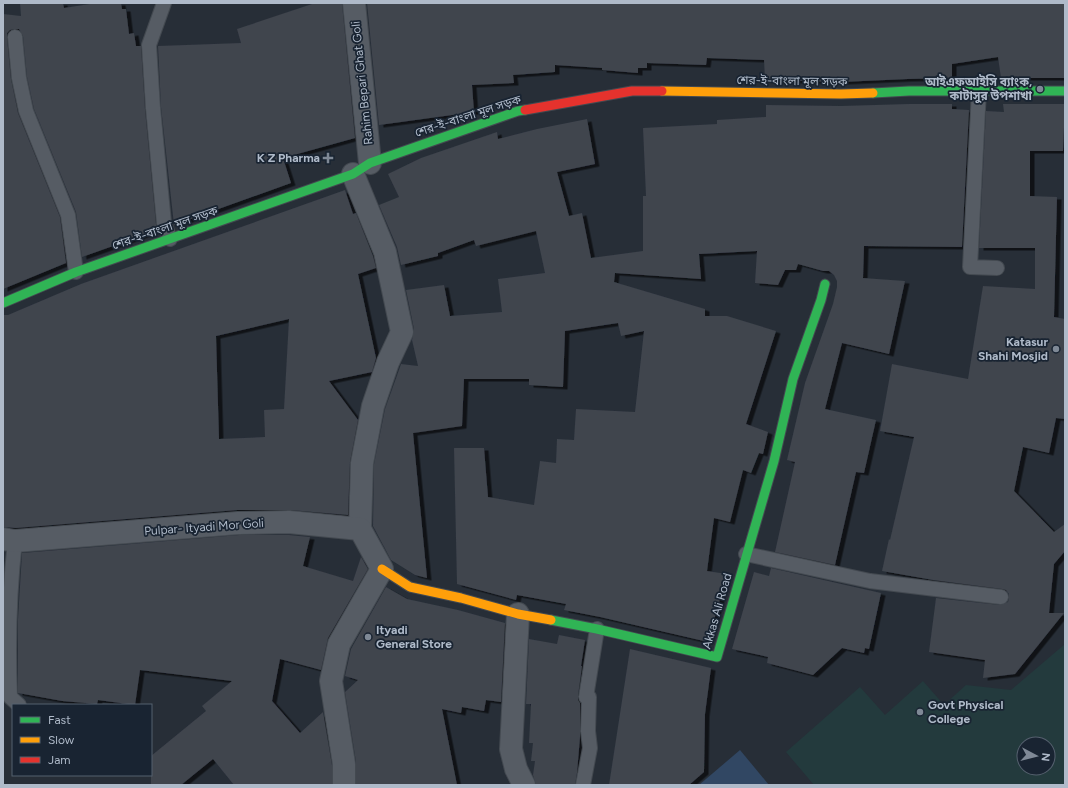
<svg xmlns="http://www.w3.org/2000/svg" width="1068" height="788" viewBox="0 0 1068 788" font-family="Figtree,'Noto Sans Bengali',sans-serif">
  <defs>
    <filter id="shadow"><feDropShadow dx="4.5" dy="2.5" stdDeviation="0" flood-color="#0009"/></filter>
  </defs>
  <rect width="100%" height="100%" fill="#272e37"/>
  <path fill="#233a3d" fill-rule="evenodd" d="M1065,644V785H814L786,752L860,687L885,715L923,681L944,705L966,685L1011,690ZM1024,744H1048V768H1024Z"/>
  <path fill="#314763" d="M740,750L769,785H699Z"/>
  <g fill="#3f444d" fill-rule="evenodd" filter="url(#shadow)">
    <path d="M20,3H63L64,8L96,3H121L122,9H126L129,34L134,33L136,46H141L145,109L156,224L158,230L82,257L76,212L34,109L27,77L23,36L19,29H15L10,30L7,33V38L11,79L18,113L60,217L66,263L3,289V14L21,16Z"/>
    <path d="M315,3H342L355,138L283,158L291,183L174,225L161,107L158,46L241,43L237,29Z"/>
    <path d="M367,3H1065V78H1001L998,57L952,64V78L908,79L841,82L765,80L764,60L707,58L706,65L647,63V68H638V73L602,70V68L555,65V72L513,75L514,83L472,85L474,112L379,125Z"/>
    <path d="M909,104H952V109L969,110L962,247L864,246L863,278L905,281L889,354L842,343L825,409L876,420L864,473L856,472L835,565L775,552L795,462L787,460L805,383L833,304L837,287V281L834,275L829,271H823L798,264L796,270H785L778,285L755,283L757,251L699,254L701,279L615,273L614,282L705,309V316H727L776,331L746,424L768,432L763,454L759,453L751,473L743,470L730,522L714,518L707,571L727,574L708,642L600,617L564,610L566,604L517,595L516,600L457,584L454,448H484L488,497L534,505L540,461L556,463L557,439L574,440L576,409L635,412L644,331L621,336L618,323L565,331L563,387L529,385V379H464L462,426L413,433L427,578L415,575L391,560L373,526L374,464L385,409L400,367L401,364L418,366L412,340L414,329L406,290L444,285L450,316L502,312L498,279L545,273L536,231L476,246L474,240L438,253V256L401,265L397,247L379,205L399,197L388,174L421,158L497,132L498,139L537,129L587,119L595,164L557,172L569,216L582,213L591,258L643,251V196H646L643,128L717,124V120L766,117V105L841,106Z"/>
    <path d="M1003,104H1065L1063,151H1030V196L1057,197L1054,317L1065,319V419L1056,418L1049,453L1023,447L1014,491L1054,532L1065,524V551L1054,564L1049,613H1064L1015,674L983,678L985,660L929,652L936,598L1000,605L1008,602L1009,598V594L1006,590L1002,589L933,580L882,571L889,539L890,540L914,437L880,431L892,364L968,379L983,286L1035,289V248H979L986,111L1004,112Z"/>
    <path d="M345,190L353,214L356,213L373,256L376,268L358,274L376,358L372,372L329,381L358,420L350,462L348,515L290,510H238L16,528L3,527V315H8L81,284ZM289,319L284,409L264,410L265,437L219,439L216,336Z"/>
    <path d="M239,535H289L310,537L303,566L353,581L361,557L368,569L328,638L321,670L280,659L272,701L300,733L323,712L332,765V785H234L213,759L181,785H151V756L206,711L202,706L232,681L140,670L135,705L98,700L97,704L62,701L18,693V619L22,553Z"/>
    <path d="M771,568L881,593L869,649L865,648L864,653L842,648L813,675L767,663L768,657L732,649L754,572L769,576Z"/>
    <path d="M386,587L407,599L458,610L505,623L501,702L486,700L484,711L462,707L461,713L442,709L457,785H356V762L345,692L358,680L345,676L351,649Z"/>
    <path d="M559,635L585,640L581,666H582L578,696V700L580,703V737L577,773L575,785H536L533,775L535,761H531L533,743H529L531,704H526L529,639L557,644Z"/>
    <path d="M630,649L711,668L705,714L704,772L689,785H609Z"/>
  </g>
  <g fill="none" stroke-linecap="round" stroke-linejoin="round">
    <defs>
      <g id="lane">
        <path d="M164,3L149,45L153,108L164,223L170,239"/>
        <path d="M15,37L19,78L26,111L68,215L76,272"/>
        <path d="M979,90L970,267L997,268"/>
        <path d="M15,541C9,593 8,645 10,697L19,705"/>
        <path d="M746,554L870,581L1001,597"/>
        <path d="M583,785L590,748L588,731L589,697H586L597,629"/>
      </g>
      <g id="street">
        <path d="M354,3L370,163"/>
        <path d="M353,174L385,252L402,332L388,362L373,406L362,463L360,529"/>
        <path d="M3,539L15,541L238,523L289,522L360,529L382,569L339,644L331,681L344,764V785"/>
        <path d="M518,614L511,749L516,769L524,785"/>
      </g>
      <g id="fast">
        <path d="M873,93L909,91H1065"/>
        <path d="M3,303L76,272L353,174L370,163L518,111L525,110"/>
        <path d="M551,620L597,629L717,657L774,461L793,379L821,300L825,284"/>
      </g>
      <g id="slow">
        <path d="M662,91L841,94L873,93"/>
        <path d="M382,569L410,587L461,598L518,614L551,620"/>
      </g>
      <path id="jam" d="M525,110L632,91H662"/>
    </defs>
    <use href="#lane" stroke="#434950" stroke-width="16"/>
    <use href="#street" stroke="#434950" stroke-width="24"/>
    <use href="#fast" stroke="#434950" stroke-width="11"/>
    <use href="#slow" stroke="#434950" stroke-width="11"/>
    <use href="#jam" stroke="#434950" stroke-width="11"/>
    <use href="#lane" stroke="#565c64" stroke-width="14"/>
    <use href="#street" stroke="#565c64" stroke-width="22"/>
    <use href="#fast" stroke="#30b455" stroke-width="9"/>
    <use href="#slow" stroke="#ff9f0a" stroke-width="9"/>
    <use href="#jam" stroke="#e5322d" stroke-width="9"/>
  </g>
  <g fill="#7f8996" stroke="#192432" stroke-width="1.5">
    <circle cx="1040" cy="89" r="4"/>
    <path d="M326 152h4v4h4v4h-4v4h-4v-4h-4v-4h4z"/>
    <circle cx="1056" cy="349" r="4"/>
    <circle cx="368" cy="637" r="4"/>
    <circle cx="920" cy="712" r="4"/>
  </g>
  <g text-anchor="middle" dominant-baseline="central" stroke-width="3.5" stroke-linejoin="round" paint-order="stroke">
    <g font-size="12" fill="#afbac9" stroke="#192432">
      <text transform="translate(792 81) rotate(1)">শের-ই-বাংলা মূল সড়ক</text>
      <text transform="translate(362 83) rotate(-96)">Rahim Bepari Ghat Goli</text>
      <text transform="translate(468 116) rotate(-18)">শের-ই-বাংলা মূল সড়ক</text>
      <text transform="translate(165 228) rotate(-19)">শের-ই-বাংলা মূল সড়ক</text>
      <text transform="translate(204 527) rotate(-4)">Pulpar- Ityadi Mor Goli</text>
      <text transform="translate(717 611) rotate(-74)">Akkas Ali Road</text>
    </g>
    <g font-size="12" font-weight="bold" fill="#afbac9" stroke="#192432" text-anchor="end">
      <text x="1032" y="82">আইএফআইসি ব্যাংক,<tspan x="1032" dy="14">কাটাসুর উপশাখা</tspan></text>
      <text x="320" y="158">K Z Pharma</text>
      <text x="1048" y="342">Katasur<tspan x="1048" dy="14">Shahi Mosjid</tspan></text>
      <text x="376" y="630" text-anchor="start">Ityadi<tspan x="376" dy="14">General Store</tspan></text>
      <text x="928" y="705" text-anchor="start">Govt Physical<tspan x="928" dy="14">College</tspan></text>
    </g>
  </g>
  <rect width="1068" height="788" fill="none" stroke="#afbac9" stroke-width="8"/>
  <rect x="12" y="704" width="140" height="72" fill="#192432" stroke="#55606e"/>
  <rect x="20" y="717" width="20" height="6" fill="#30b455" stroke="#55606e"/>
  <text x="48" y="724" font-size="12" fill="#afbac9">Fast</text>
  <rect x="20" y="737" width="20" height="6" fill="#ff9f0a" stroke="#55606e"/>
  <text x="48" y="744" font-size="12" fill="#afbac9">Slow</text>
  <rect x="20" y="757" width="20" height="6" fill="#e5322d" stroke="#55606e"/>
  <text x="48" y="764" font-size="12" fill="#afbac9">Jam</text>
  <g transform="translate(1036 756) rotate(97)"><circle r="19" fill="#192432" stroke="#55606e"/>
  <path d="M0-3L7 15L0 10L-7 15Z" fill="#7f8996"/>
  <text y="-6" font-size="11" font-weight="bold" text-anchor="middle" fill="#afbac9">N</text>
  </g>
</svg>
